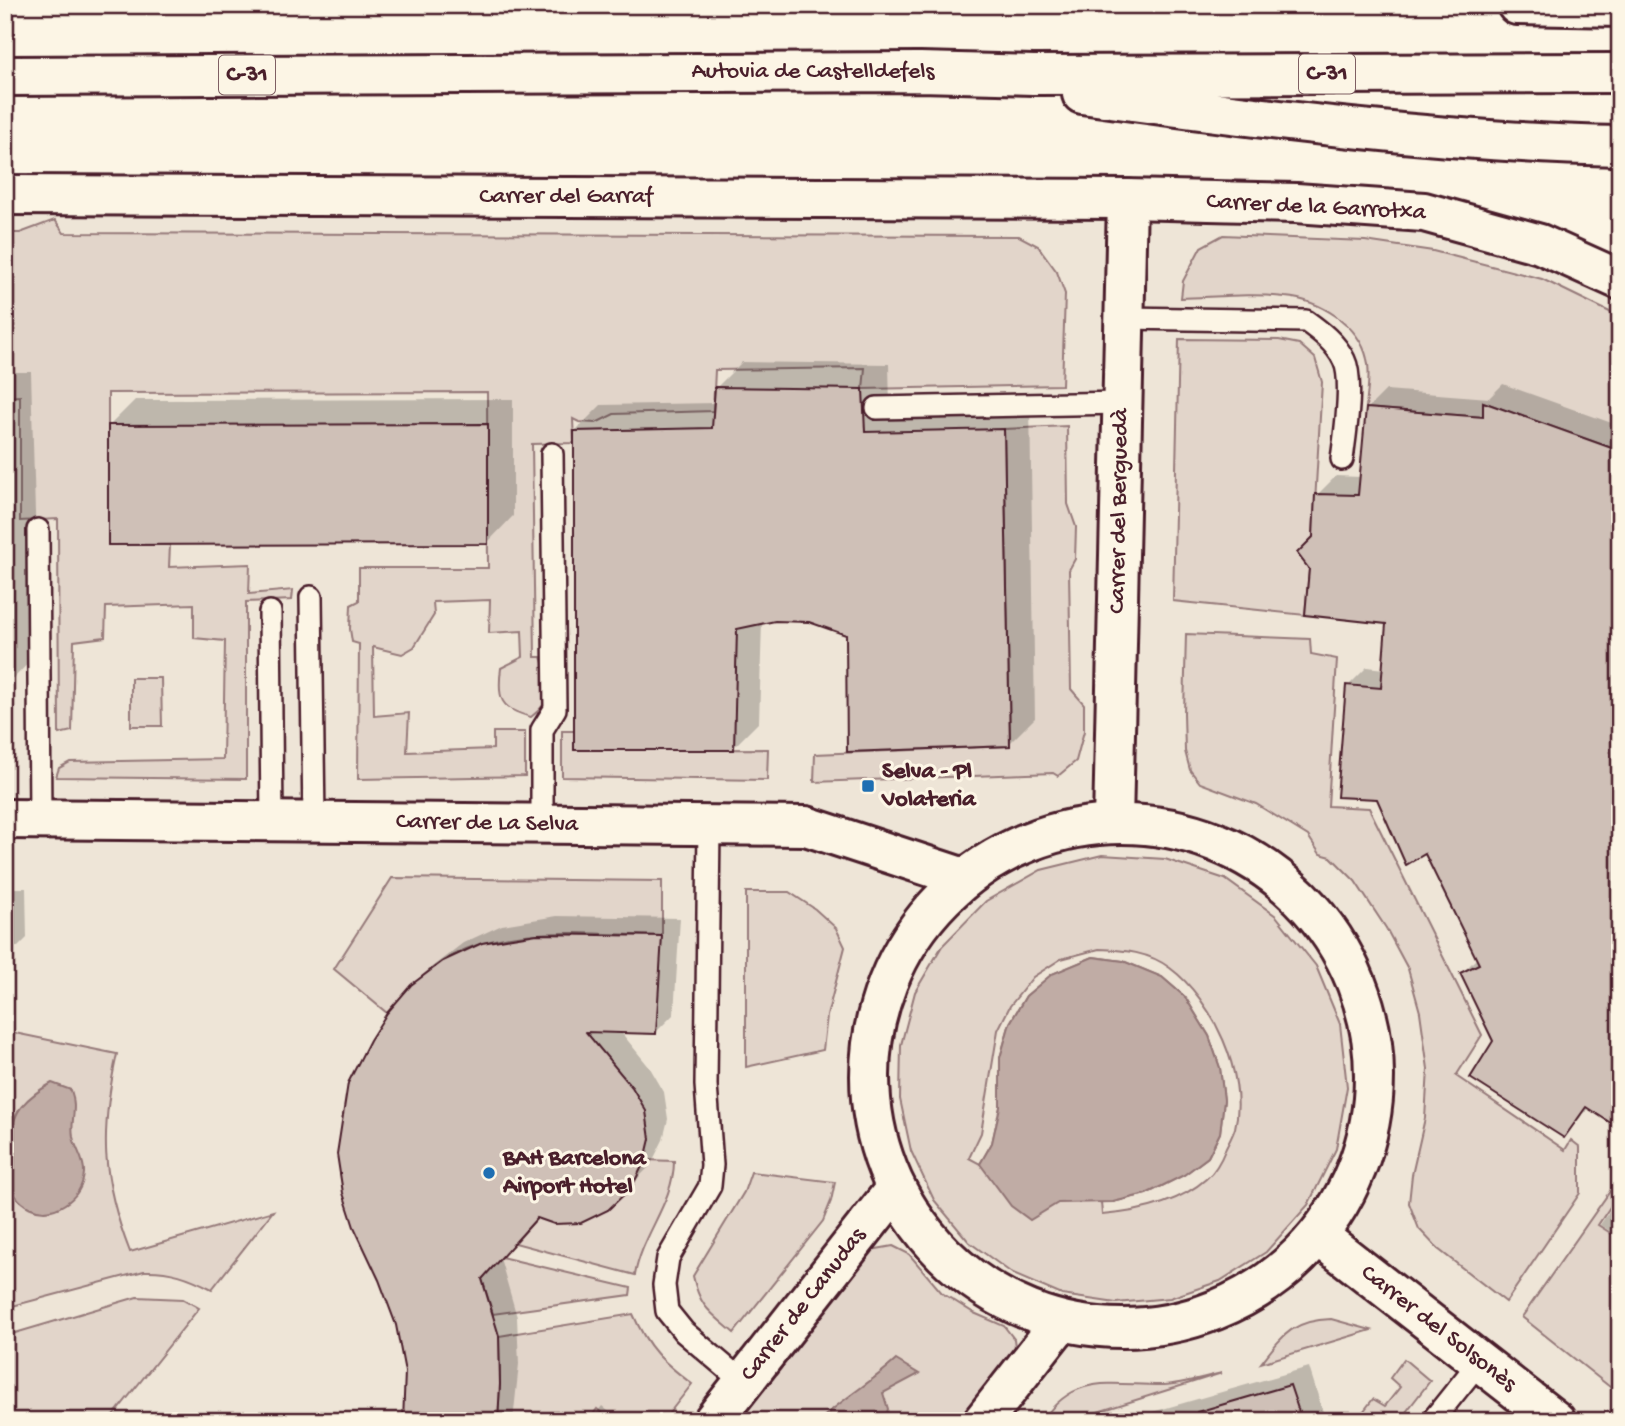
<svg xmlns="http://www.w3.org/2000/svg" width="1625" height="1426" viewBox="0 0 1625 1426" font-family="'Gochi Hand',sans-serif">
  <rect width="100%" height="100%" fill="#fcf5e5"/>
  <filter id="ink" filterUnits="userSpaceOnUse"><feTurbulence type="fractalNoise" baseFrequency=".0143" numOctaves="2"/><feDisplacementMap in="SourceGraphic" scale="14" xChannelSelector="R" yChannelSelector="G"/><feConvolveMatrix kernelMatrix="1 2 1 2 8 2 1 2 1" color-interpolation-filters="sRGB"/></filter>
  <g filter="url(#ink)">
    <path fill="#eee5d7" d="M5,195L1424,212L1620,280V1421H5Z"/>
    <g fill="#e2d5ca" stroke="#967a7a" stroke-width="2" fill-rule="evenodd">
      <path d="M55,220L64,233L1019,236L1038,246L1057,272L1065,294L1062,385L863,389L865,368L715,370L713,411L614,414L596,423L579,422L573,419L574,443L532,444L535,657H541C550,685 556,698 531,717C500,709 497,699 501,668L523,657L522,631L489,633L490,600L433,602L434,615L414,647L402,654L373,647L374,716L409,713L407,752L493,749V732H525V776L358,779L359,644L352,642L350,629L351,605L359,601V568H488L487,392L108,393V545H170L169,567L250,564L249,594L293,590L292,600L246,602V779L56,777L59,768L70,762L223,759L225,641L194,638V604L106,607L105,637L74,641L72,731L59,734L58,519L20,521V396L5,397V233H20Z"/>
      <path d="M1223,235L1365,241L1433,251L1542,279L1620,317V451L1483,402V417L1366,408C1367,393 1371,374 1367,359C1359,324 1319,300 1285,297C1251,293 1215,297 1181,298L1183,281L1201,247Z"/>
      <path d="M1179,339L1279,340L1299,344L1315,358L1322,382L1313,537L1297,553L1309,569L1305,615L1173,601Z"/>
      <path d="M1067,426L1068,504L1076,527L1075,559L1069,570L1071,689L1084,704V731L1076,761L1058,776L1053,773L814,782L815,754L1010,746L1004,429Z"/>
      <path d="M1186,634L1310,639L1311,654L1337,659L1328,806L1369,808L1482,1035L1456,1076L1565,1150L1571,1140L1580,1147V1193L1506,1302L1438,1249L1419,1229L1409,1203L1412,1175L1425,1118L1428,1069L1420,1012L1408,969L1386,928L1355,881L1331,857L1320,854L1308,836L1256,804L1200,783L1190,770L1185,751L1184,713Z"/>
      <path d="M131,678H161L162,726H131Z"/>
      <path d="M562,731H575L574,750L768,749L767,780L562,777Z"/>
      <path d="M1102,855L1165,859L1225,879L1276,916L1316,966L1340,1024L1347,1087L1336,1149L1308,1205L1266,1252L1220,1281L1170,1298L1116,1303L1062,1295L1013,1274L969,1242L934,1200L911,1151L900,1099L901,1045L915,992L942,946L986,901L1041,870ZM1099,949C1124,950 1149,952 1170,968C1212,999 1248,1075 1235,1128C1233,1135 1229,1142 1226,1148C1222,1158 1215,1172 1206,1179C1178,1204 1138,1212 1102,1215L1101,1201L1113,1202L1146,1194L1184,1175L1208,1157L1220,1133L1224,1100L1220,1068L1209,1036L1185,997L1162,977L1123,961L1093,957L1052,974L1026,996L1010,1023L1000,1058V1107L992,1143L980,1164L969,1158L981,1133L998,1030L1010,1006L1033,977L1061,959Z"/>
      <path d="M392,878L662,881V936C591,935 505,921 441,962C420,976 403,994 387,1013L334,969Z"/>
      <path d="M746,892H789L815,909L836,928L845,947L827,1016L823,1050L746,1067Z"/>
      <path d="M5,1031L117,1054C100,1131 101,1178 130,1252L273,1211L212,1289C189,1277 170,1270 144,1271L5,1308Z"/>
      <path d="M645,1160L674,1161C674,1202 642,1234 635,1275L515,1243L537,1218L632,1187Z"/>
      <path d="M751,1172L835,1182L831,1201L823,1221L734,1333C710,1312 700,1308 693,1276L744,1192Z"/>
      <path d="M1620,1177V1192L1598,1225L1620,1239V1395L1522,1317Z"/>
      <path d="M893,1246L909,1254L942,1293L974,1313L1004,1326L1014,1339L1016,1354L964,1421H737L871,1250Z"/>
      <path d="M501,1257L631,1288L630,1295L493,1314L482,1279Z"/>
      <path d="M137,1297L183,1299L199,1308L109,1421H5V1336Z"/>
      <path d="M633,1314C648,1349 662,1361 692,1384L663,1421H611L597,1409L588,1421H498L500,1384L499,1336Z"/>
      <path d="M1331,1319L1371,1330L1261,1363C1283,1335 1293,1320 1331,1319Z"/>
      <path d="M1404,1359L1430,1381L1399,1421H1356L1373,1399L1385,1406L1400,1387L1390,1378Z"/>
      <path d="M1222,1373L1069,1421H1042C1076,1371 1113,1386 1164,1385C1183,1384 1203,1377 1222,1373Z"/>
    </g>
    <g fill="#c0aca5" stroke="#917474" stroke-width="2">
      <path d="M1093,957L1123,961L1162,977L1185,997L1209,1036L1220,1068L1224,1100L1220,1133L1208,1157L1184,1175L1146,1194L1113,1202L1058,1203L1030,1220L1011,1206L980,1164L992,1143L1000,1107V1058L1010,1023L1026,996L1052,974Z"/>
      <path d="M52,1083L71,1090C78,1109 70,1121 73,1137C76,1150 85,1160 84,1173C83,1186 76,1197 65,1204C41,1220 14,1206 8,1178C5,1161 10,1120 22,1106C30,1096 41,1089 52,1083Z"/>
      <path d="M896,1360L919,1374L883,1393L888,1409L884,1421H819C843,1398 872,1382 896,1360Z"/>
    </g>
    <g fill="#0003">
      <path d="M742,362L889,364L890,406L1030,403L1035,718L1009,744L848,634L809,621L775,619L762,622L759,722L733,748L575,431L601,405L716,403V388Z"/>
      <path d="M5,372H31L39,652L14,678H5Z"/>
      <path d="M1503,384L1620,426V1127L1590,1107L1564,1136L1495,1041L1462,973L1478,957L1426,851L1378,797L1348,686L1367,667L1384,669L1387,622L1315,537L1317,495L1336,476L1361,477L1367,409L1386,390L1489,398Z"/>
      <path d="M513,399V516L488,542L109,426L135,400Z"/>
      <path d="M5,888H26L27,938L18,947H5Z"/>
      <path d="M557,916L680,918L674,1014L655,1033L620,1031L650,1068L664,1092L668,1119L663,1140L650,1166L607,1209L538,1216L500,1258L517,1317L519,1364L513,1421H405L412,987L432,967L463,943L502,925Z"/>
      <path d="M1620,1195V1237L1600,1225Z"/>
      <path d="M1309,1367L1323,1412L1314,1421H1121Z"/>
      <path d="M602,1406L620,1421H590Z"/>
    </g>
    <g fill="#cfc0b7" stroke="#4a1f2b" stroke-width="2">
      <path d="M715,387L863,389L865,432L1004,429L1010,746L847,752L846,635L809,622L775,621L737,629L734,750H574V431L712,428Z"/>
      <path d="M1483,402L1620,451V1129L1586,1107L1564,1138L1470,1078L1493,1041L1460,973L1479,964L1425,854L1406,865L1377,799L1337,797L1346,685L1381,688L1386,624L1305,615L1309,569L1297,553L1313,537L1315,494L1358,495L1366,408L1483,417Z"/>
      <path d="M488,424V544L108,545V425Z"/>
      <path d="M537,934L662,936L656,1034L586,1032L632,1087L646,1111L650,1139L645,1160L632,1187L608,1210L581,1223L554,1224L537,1218L482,1279L499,1336L500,1384L498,1421H403L405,1372L396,1325L379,1280L354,1227L343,1193L337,1154L348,1083L370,1040L387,1013L411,985L443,961L482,943Z"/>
      <path d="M1290,1385L1302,1421H1198L1197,1412Z"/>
    </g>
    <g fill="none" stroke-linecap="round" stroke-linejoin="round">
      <defs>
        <g id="service">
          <path d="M1124,318L1306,321C1320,331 1336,343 1344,360C1354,380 1345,436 1342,459"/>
          <path d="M877,408L1122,403"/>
          <path d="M38,530L40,820"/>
          <path d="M311,597L314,822"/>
          <path d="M270,612L272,822"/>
          <path d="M542,825V730L555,709L552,454"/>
          <path d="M709,826L706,1085L712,1165L710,1186L668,1258L664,1285L667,1311L684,1332L743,1382"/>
          <path d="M1432,1421L1480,1361"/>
        </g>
        <g id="minor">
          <path d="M5,195L1127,199L1296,203L1424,212L1540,244L1620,280"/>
          <path d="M5,819L806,826L961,877"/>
          <path d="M1113,823L1127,199"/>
          <circle cx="1122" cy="1076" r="252"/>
          <path d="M1320,1237L1556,1421"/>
          <path d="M713,1421L896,1188"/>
          <path d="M983,1421L1060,1323"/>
        </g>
        <g id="motorway">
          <path d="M1517,5L1620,7"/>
          <path d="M5,76L920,72L1033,75L1620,73"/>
          <path d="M1082,94C1260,119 1440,142 1620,146"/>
        </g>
      </defs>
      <use href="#service" stroke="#4a1f2b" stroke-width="26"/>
      <use href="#minor" stroke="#4a1f2b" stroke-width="44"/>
      <use href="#motorway" stroke="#4a1f2b" stroke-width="44"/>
      <use href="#service" stroke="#fcf5e5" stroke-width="21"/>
      <use href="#minor" stroke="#fcf5e5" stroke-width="38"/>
      <use href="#motorway" stroke="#fcf5e5" stroke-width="38"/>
    </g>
  </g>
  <g fill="#1f6fb2" stroke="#fcf5e5" stroke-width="2.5">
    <rect x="861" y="779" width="14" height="14" rx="3.5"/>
    <circle cx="489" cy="1173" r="7"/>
  </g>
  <g text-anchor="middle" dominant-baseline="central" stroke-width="6" stroke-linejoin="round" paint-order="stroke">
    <g fill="#fcf5e5" stroke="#7f5f63" stroke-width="2">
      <rect x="1299" y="54.5" width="56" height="39" rx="5"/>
      <rect x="219" y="55.5" width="56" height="39" rx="5"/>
    </g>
    <g font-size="23" font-weight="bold" fill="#4a1f2b">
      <text x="1327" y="74">C-31</text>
      <text x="247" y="75">C-31</text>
    </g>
    <g font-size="24" fill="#4a1f2b" stroke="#fcf5e5">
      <text x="813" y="72">Autovia de Castelldefels</text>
      <text x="566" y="197">Carrer del Garraf</text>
      <text transform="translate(1316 208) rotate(3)">Carrer de la Garrotxa</text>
      <text transform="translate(1120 511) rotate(-89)">Carrer del Berguedà</text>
      <text transform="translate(487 824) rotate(1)">Carrer de La Selva</text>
      <text transform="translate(804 1305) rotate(-52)">Carrer de Canudas</text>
      <text transform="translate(1438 1329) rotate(38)">Carrer del Solsonès</text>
    </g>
    <g font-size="24" font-weight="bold" fill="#4a1f2b" stroke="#fcf5e5" text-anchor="start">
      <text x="882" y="772">Selva - Pl<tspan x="882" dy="28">Volateria</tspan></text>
      <text x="503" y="1159">BAH Barcelona<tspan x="503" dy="28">Airport Hotel</tspan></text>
    </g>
  </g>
  <rect width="1625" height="1426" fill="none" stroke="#fcf5e5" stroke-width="28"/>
  <rect x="14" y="14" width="1597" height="1398" fill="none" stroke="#4a1f2b" stroke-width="2.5" filter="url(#ink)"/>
</svg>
